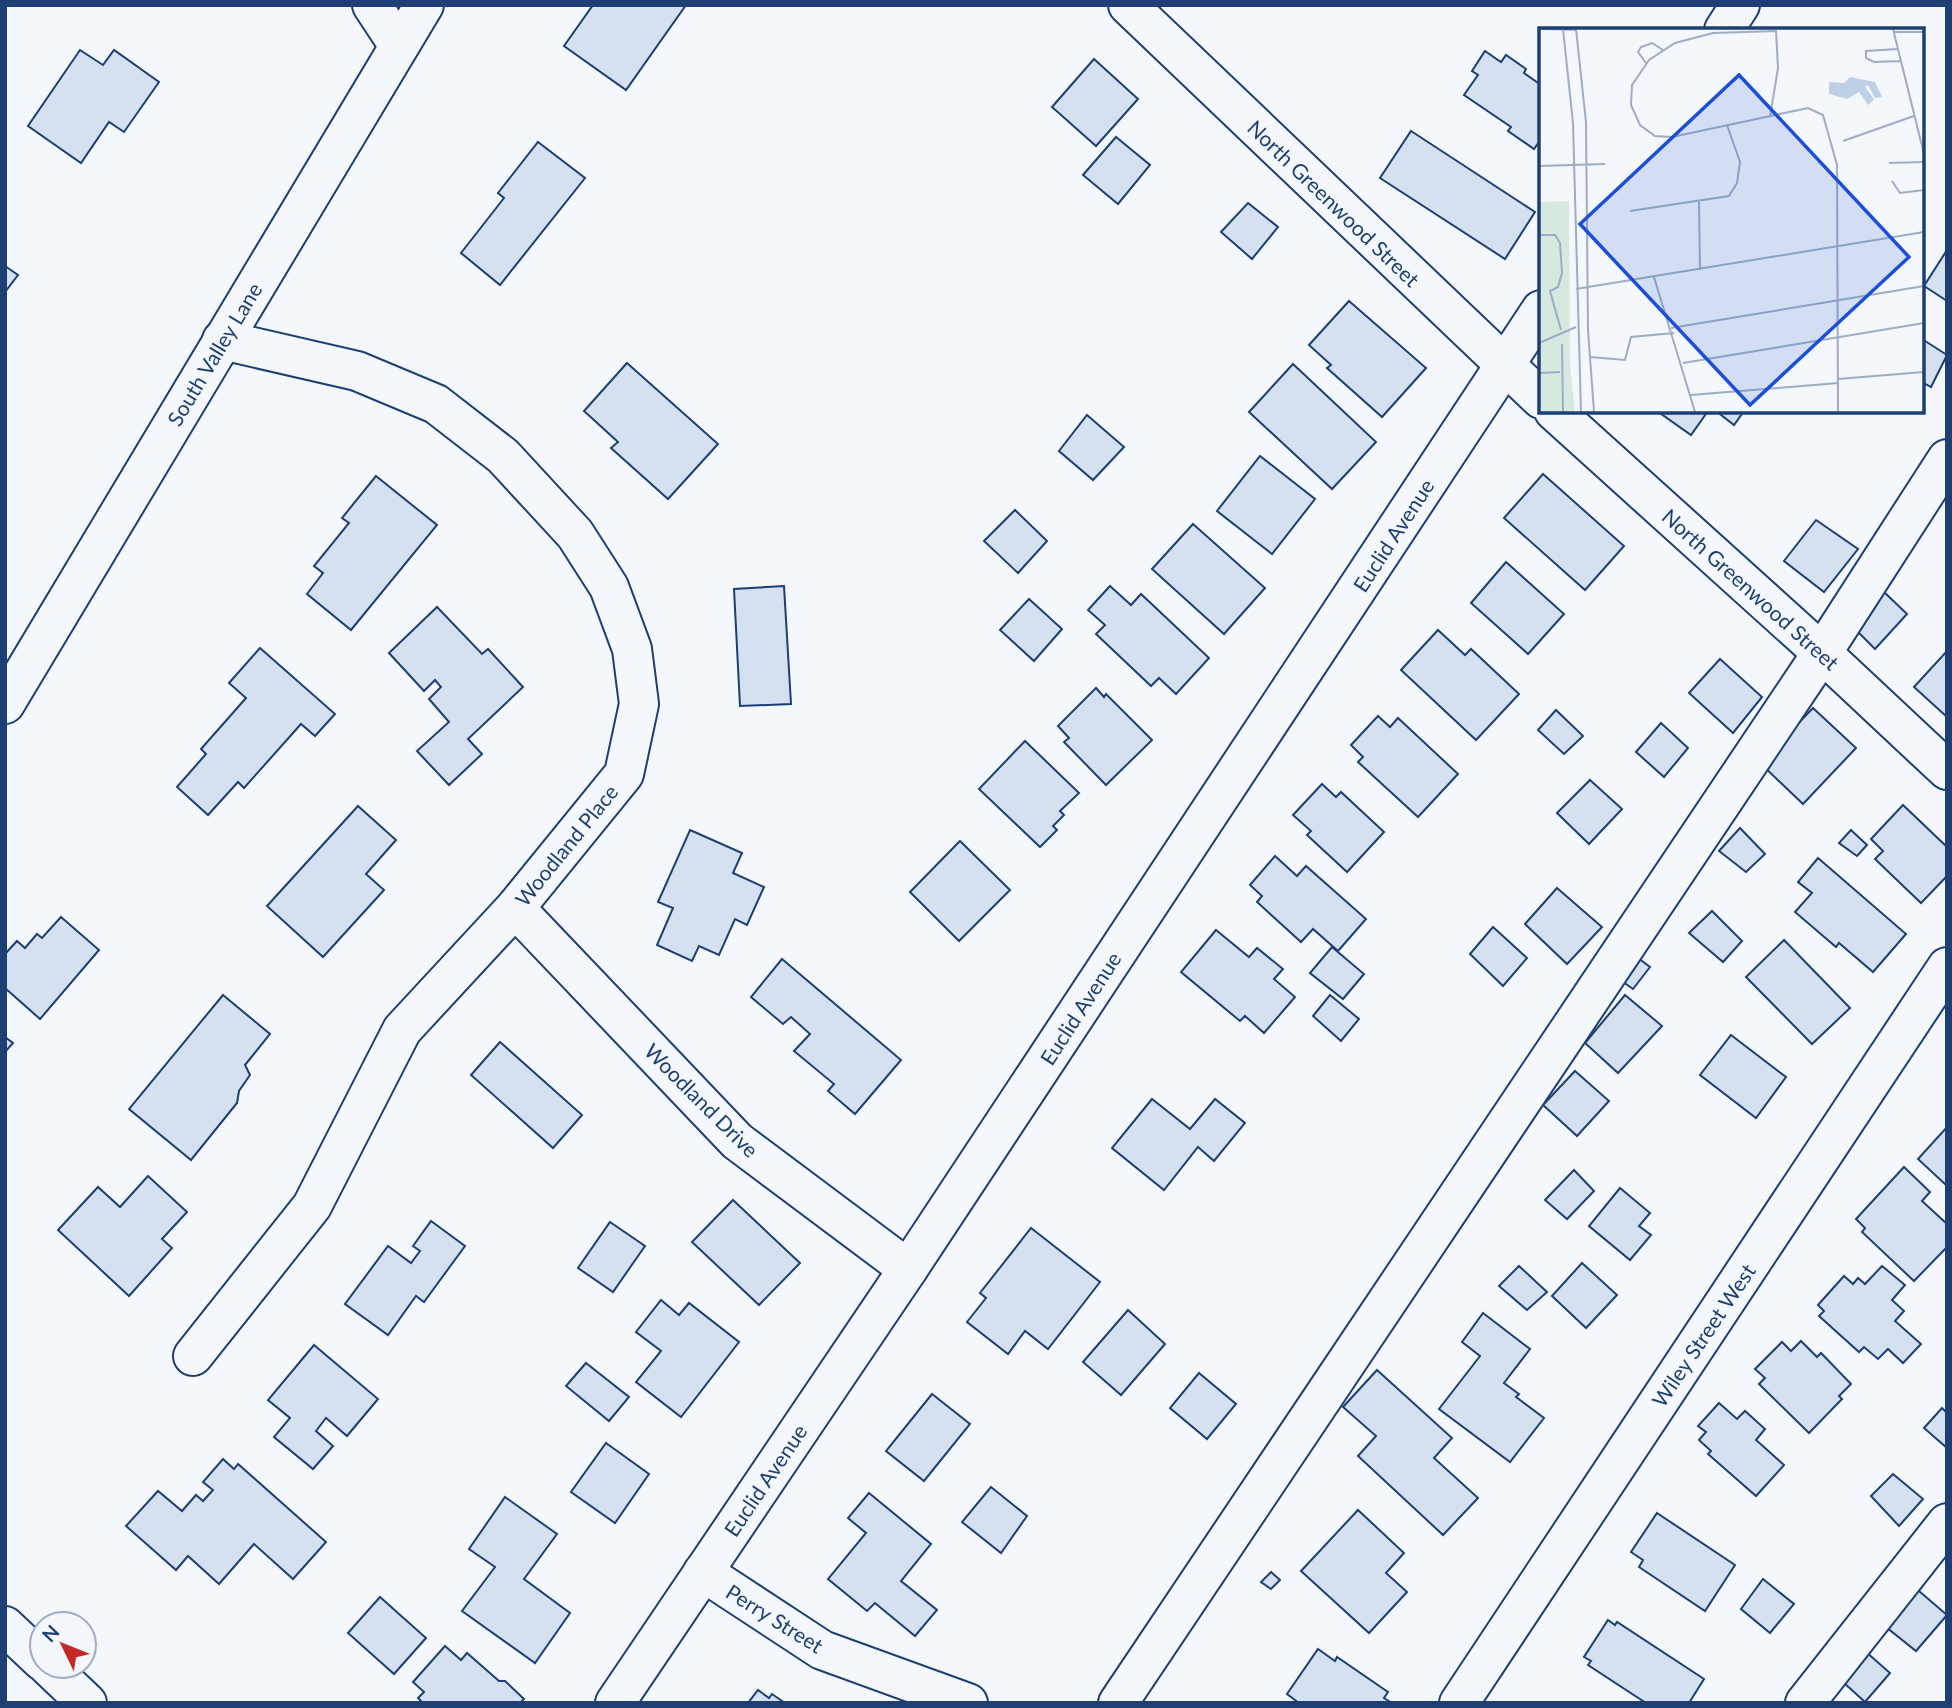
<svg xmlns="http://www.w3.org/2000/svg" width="1952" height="1708" viewBox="0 0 1952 1708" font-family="Lato,sans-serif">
  <rect width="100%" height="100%" fill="#f4f7fb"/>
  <g fill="#d5e0f0" stroke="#1d3f73" stroke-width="2">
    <path d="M593,5H686L626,90L564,46Z"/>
    <path d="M80,50L103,65L114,50L159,82L124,132L109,122L81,163L28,126Z"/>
    <path d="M1485,51L1501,62L1506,55L1526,69L1524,73L1541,85V139L1534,149L1508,131L1511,127L1464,95L1478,75L1472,71Z"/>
    <path d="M1094,59L1138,99L1096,146L1052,107Z"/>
    <path d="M1411,131L1535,212L1505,259L1380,178Z"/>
    <path d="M1116,137L1150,165L1118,204L1083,175Z"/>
    <path d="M538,142L585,178L500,285L461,253L504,198L498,193Z"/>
    <path d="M1248,203L1278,227L1252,259L1221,232Z"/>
    <path d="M1947,250V301L1924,286Z"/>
    <path d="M5,266L18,275L5,292Z"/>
    <path d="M1349,301L1426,368L1382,417L1327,368L1331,365L1309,345Z"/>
    <path d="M1922,339L1947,355L1931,387L1922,382Z"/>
    <path d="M627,363L718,444L668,499L611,448L618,442L584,411Z"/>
    <path d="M1293,364L1376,442L1332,489L1249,412Z"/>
    <path d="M1657,411H1708L1691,435Z"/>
    <path d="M1716,411H1744L1734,425Z"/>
    <path d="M1087,415L1124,447L1093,480L1059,451Z"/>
    <path d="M1260,456L1315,499L1272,554L1217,511Z"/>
    <path d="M1543,474L1624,546L1585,590L1504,518Z"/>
    <path d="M376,476L437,525L351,630L307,594L323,573L314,566L349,523L342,518Z"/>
    <path d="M1015,510L1047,541L1018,573L984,541Z"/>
    <path d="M1816,520L1858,549L1824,592L1784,561Z"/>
    <path d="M1193,524L1265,588L1224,634L1152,569Z"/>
    <path d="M1506,562L1564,614L1528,654L1471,603Z"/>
    <path d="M784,586L791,704L740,706L734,589Z"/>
    <path d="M1110,586L1131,605L1141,594L1209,658L1176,694L1159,678L1151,686L1096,634L1105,625L1088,610Z"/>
    <path d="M1883,591L1907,614L1875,649L1851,625Z"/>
    <path d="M1029,599L1062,629L1034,661L1000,630Z"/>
    <path d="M437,607L482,654L488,649L523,687L468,739L482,754L449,785L417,751L449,722L429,699L441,687L435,680L424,691L389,653Z"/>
    <path d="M1438,630L1465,655L1471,649L1519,694L1476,740L1401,670Z"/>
    <path d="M260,648L335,714L315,736L301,724L244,788L238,782L208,815L177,787L206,754L201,749L246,698L229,683Z"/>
    <path d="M1947,651V717L1914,687Z"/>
    <path d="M1720,659L1762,697L1733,733L1689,693Z"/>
    <path d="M1096,688L1104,697L1106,694L1152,740L1106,785L1064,742L1069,738L1058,726Z"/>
    <path d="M1813,708L1856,748L1803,804L1760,763Z"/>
    <path d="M1556,710L1583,736L1564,754L1538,730Z"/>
    <path d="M1378,716L1390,727L1398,718L1458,774L1418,817L1358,762L1363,757L1351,745Z"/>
    <path d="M1661,723L1688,748L1664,777L1636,752Z"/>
    <path d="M1025,741L1079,793L1060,811L1064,815L1053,826L1057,830L1040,847L979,789Z"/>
    <path d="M1590,780L1622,809L1589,844L1557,813Z"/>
    <path d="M1322,784L1336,797L1341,792L1384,832L1347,872L1307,835L1311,831L1293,815Z"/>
    <path d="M1903,805L1947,847V876L1921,903L1875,859L1883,851L1871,839Z"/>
    <path d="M358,806L396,840L366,874L384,890L323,957L267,906Z"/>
    <path d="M1740,828L1765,854L1746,872L1719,851Z"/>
    <path d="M690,830L742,853L733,873L764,887L747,925L735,919L719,955L699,946L692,961L657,945L673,908L658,902Z"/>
    <path d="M1851,830L1867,845L1857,856L1839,843Z"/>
    <path d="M960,841L1010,890L959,941L910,892Z"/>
    <path d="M1275,856L1297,876L1306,866L1366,919L1338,951L1313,929L1301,942L1257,902L1262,896L1250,885Z"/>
    <path d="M1818,858L1906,934L1873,972L1839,943L1836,947L1795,912L1812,893L1798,882Z"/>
    <path d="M1557,888L1602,927L1567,964L1525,924Z"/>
    <path d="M1712,911L1742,941L1723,962L1689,933Z"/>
    <path d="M61,917L99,950L40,1019L5,988V954L17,941L25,948L37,934L42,938Z"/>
    <path d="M1493,927L1527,958L1503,986L1470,954Z"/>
    <path d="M1216,930L1249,957L1257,948L1283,969L1274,979L1295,997L1264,1033L1245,1016L1240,1021L1181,972Z"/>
    <path d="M1784,940L1850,1008L1812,1044L1746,977Z"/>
    <path d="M1332,947L1364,974L1343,999L1310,973Z"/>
    <path d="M1634,955L1650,967L1633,989L1616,977Z"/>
    <path d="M782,959L901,1060L855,1114L828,1091L834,1084L794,1051L810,1034L791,1017L783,1024L751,997Z"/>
    <path d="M223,995L270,1034L245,1065L250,1075L239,1091L237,1103L191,1160L129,1109Z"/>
    <path d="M1330,995L1359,1019L1341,1041L1313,1016Z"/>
    <path d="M1625,995L1662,1026L1618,1073L1585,1043Z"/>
    <path d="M1731,1035L1786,1077L1756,1118L1700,1075Z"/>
    <path d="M5,1037L13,1043L5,1052Z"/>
    <path d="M500,1042L582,1115L553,1148L471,1075Z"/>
    <path d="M1575,1071L1609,1101L1577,1136L1543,1105Z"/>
    <path d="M1152,1099L1190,1129L1215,1099L1245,1123L1214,1161L1198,1147L1164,1190L1112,1148Z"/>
    <path d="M1947,1127V1186L1918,1159Z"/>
    <path d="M1904,1167L1930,1192L1922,1201L1947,1224V1247L1914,1281L1862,1232L1865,1228L1856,1219Z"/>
    <path d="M1574,1170L1594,1191L1567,1219L1545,1200Z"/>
    <path d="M148,1176L187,1212L162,1239L172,1248L129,1296L58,1230L98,1187L120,1207Z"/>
    <path d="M1620,1188L1650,1213L1639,1226L1651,1235L1630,1260L1589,1226Z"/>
    <path d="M733,1200L800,1263L759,1305L692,1242Z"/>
    <path d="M431,1221L465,1246L424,1302L416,1296L388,1335L345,1304L388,1246L411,1263L420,1251L413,1246Z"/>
    <path d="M610,1222L645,1246L613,1292L578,1268Z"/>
    <path d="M1031,1228L1100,1282L1048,1349L1025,1331L1008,1354L967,1322L986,1298L980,1293Z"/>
    <path d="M1582,1263L1617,1295L1586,1328L1552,1296Z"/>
    <path d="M1519,1266L1547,1292L1527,1310L1499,1286Z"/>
    <path d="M1882,1266L1905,1285L1892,1300L1904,1311L1895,1321L1921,1344L1903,1363L1888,1349L1878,1359L1864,1347L1859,1352L1819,1316L1824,1311L1818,1305L1844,1276L1853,1284L1858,1278L1865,1284Z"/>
    <path d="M661,1300L679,1315L689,1303L739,1342L681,1417L636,1382L661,1351L636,1332Z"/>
    <path d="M1128,1310L1165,1344L1121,1395L1083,1362Z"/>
    <path d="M1483,1313L1530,1349L1504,1383L1519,1394L1516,1397L1544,1418L1510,1462L1439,1409L1480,1356L1462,1342Z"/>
    <path d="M1801,1341L1817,1357L1821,1353L1851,1384L1839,1396L1842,1399L1809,1433L1759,1384L1765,1378L1755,1369L1782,1342L1791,1351Z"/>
    <path d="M314,1345L378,1399L347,1436L326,1418L316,1431L333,1446L313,1469L274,1437L290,1418L268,1400Z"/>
    <path d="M586,1363L629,1397L609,1421L566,1386Z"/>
    <path d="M1377,1370L1452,1438L1434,1458L1478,1498L1443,1535L1358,1456L1376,1436L1343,1407Z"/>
    <path d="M1199,1373L1236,1404L1207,1439L1170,1408Z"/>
    <path d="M932,1394L970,1424L924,1481L886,1451Z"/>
    <path d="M1719,1403L1737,1419L1745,1411L1765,1429L1756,1440L1784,1465L1756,1496L1708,1454L1711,1451L1699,1440L1706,1432L1698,1426Z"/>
    <path d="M1942,1408L1947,1413V1448L1924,1428Z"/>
    <path d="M606,1443L649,1474L615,1523L571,1492Z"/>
    <path d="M223,1459L234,1469L238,1464L326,1542L293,1579L254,1544L219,1584L188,1556L176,1570L126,1526L158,1491L182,1511L196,1495L203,1501L213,1490L203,1482Z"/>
    <path d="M1893,1474L1923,1499L1899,1526L1871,1496Z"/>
    <path d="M991,1487L1027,1516L1001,1553L962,1522Z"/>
    <path d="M869,1493L931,1544L901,1581L937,1610L915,1636L875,1603L867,1611L828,1579L866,1533L848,1518Z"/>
    <path d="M505,1497L557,1534L524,1579L570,1613L535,1663L462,1611L495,1567L469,1549Z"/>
    <path d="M1358,1510L1404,1553L1386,1573L1407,1592L1369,1633L1301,1571Z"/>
    <path d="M1657,1513L1735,1565L1705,1611L1639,1567L1643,1560L1631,1552Z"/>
    <path d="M1271,1572L1280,1580L1271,1589L1261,1582Z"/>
    <path d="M1763,1579L1794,1604L1770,1633L1741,1609Z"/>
    <path d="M1912,1585L1947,1615L1916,1651L1881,1623Z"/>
    <path d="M380,1597L426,1638L394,1674L348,1633Z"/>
    <path d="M1608,1620L1615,1625L1617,1622L1704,1679L1689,1703H1646L1588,1665L1591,1661L1584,1657Z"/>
    <path d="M1857,1644L1890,1673L1865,1702L1833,1673Z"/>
    <path d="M445,1646L461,1660L467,1653L499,1681H505L524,1699L520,1703H423L418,1698L424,1692L413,1682Z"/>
    <path d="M1318,1649L1335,1661L1337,1657L1388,1692L1384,1698L1392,1703H1299L1287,1694Z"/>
    <path d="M758,1690L769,1698L772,1694L785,1703H748Z"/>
  </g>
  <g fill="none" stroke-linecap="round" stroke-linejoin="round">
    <defs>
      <g id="minor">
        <path d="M372,5L399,46"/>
        <path d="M1128,5L1541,399"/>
        <path d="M1724,30L1740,5"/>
        <path d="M1554,411L1822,653L1947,770"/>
        <path d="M5,704L424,5"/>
        <path d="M515,908L737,1141L908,1269"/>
        <path d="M193,1356L312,1206L402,1030L515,908L624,774L639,704L632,649L609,587L575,534L503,456L436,404L357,371L222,340"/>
        <path d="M703,1572L822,1650L968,1703"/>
        <path d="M615,1703L908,1269L1541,310"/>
        <path d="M1118,1703L1822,653L1947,459"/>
        <path d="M1459,1703L1947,967"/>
        <path d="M1805,1703L1947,1523"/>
      </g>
      <g id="major">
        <path d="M5,1626L42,1661"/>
        <path d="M48,1666L87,1703"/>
      </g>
    </defs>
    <use href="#minor" stroke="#1d3f73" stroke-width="42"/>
    <use href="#major" stroke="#1d3f73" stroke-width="42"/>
    <use href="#minor" stroke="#f4f7fb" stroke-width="38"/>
    <use href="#major" stroke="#f4f7fb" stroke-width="38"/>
  </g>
  <g text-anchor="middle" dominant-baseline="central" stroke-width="5" stroke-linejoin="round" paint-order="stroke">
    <g font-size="21" fill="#1d3f73" stroke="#f4f7fb">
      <text transform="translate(1334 203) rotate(44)">North Greenwood Street</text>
      <text transform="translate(214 354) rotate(-59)">South Valley Lane</text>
      <text transform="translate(1393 535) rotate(-57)">Euclid Avenue</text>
      <text transform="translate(1751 589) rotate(42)">North Greenwood Street</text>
      <text transform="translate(566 845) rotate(-51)">Woodland Place</text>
      <text transform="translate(1080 1008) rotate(-57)">Euclid Avenue</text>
      <text transform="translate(702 1100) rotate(45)">Woodland Drive</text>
      <text transform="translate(1703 1335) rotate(-56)">Wiley Street West</text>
      <text transform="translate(765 1480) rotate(-56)">Euclid Avenue</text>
      <text transform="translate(775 1618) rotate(32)">Perry Street</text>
    </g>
  </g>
  <g transform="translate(1539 28)">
    <rect width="385" height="385" fill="#f4f7fb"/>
    <path d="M30,173L31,337L36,384H0V174Z" fill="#d7e8df"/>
    <path d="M311,49L336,54L343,69L336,70L329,57L326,59L335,71L329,77L320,64L308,71L290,66V54L305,55Z" fill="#bed0e5"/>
    <path fill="none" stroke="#9eadc5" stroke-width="2" d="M4,1L37,2M24,1L34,95L42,384M37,1L47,94L49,302L55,384M354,1L385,126M355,4H385M359,21L327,23V30L335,34L362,33M107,35L99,24L102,19L113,15L124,22M231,89L239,40L237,3L174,5L136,15L110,32L93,57L92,77L101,97L116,108L133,109L269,80L284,87L298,137L299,384M304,113L375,88M350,135L385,134M0,138L66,136M353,153L361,165L385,162M160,174L161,242M91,183L190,168L198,155L201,134L188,97M0,207H16L21,215L23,245L19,259L11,263L22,302M115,249L156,384M37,261L385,204M132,300L385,258M0,315L37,299M23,316L24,384M51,329L86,332L92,309L135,305M144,335L385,295M0,345L21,344M299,351L385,344M152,367L299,355"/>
    <path fill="#1d4ed8" fill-opacity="0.15" stroke="#1d4ed8" stroke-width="3.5" d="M200,47L370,229L211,377L41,196Z"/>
    <rect width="385" height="385" fill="none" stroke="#1d3f73" stroke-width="3.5"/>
  </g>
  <rect width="1952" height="1708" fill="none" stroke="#1d3f73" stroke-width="14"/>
  <g transform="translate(63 1645) rotate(313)"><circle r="33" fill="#f4f7fb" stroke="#9eadc5" stroke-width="2"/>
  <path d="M0-5L12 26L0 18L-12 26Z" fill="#c62828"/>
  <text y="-10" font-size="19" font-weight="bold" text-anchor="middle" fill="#1d3f73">N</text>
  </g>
</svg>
